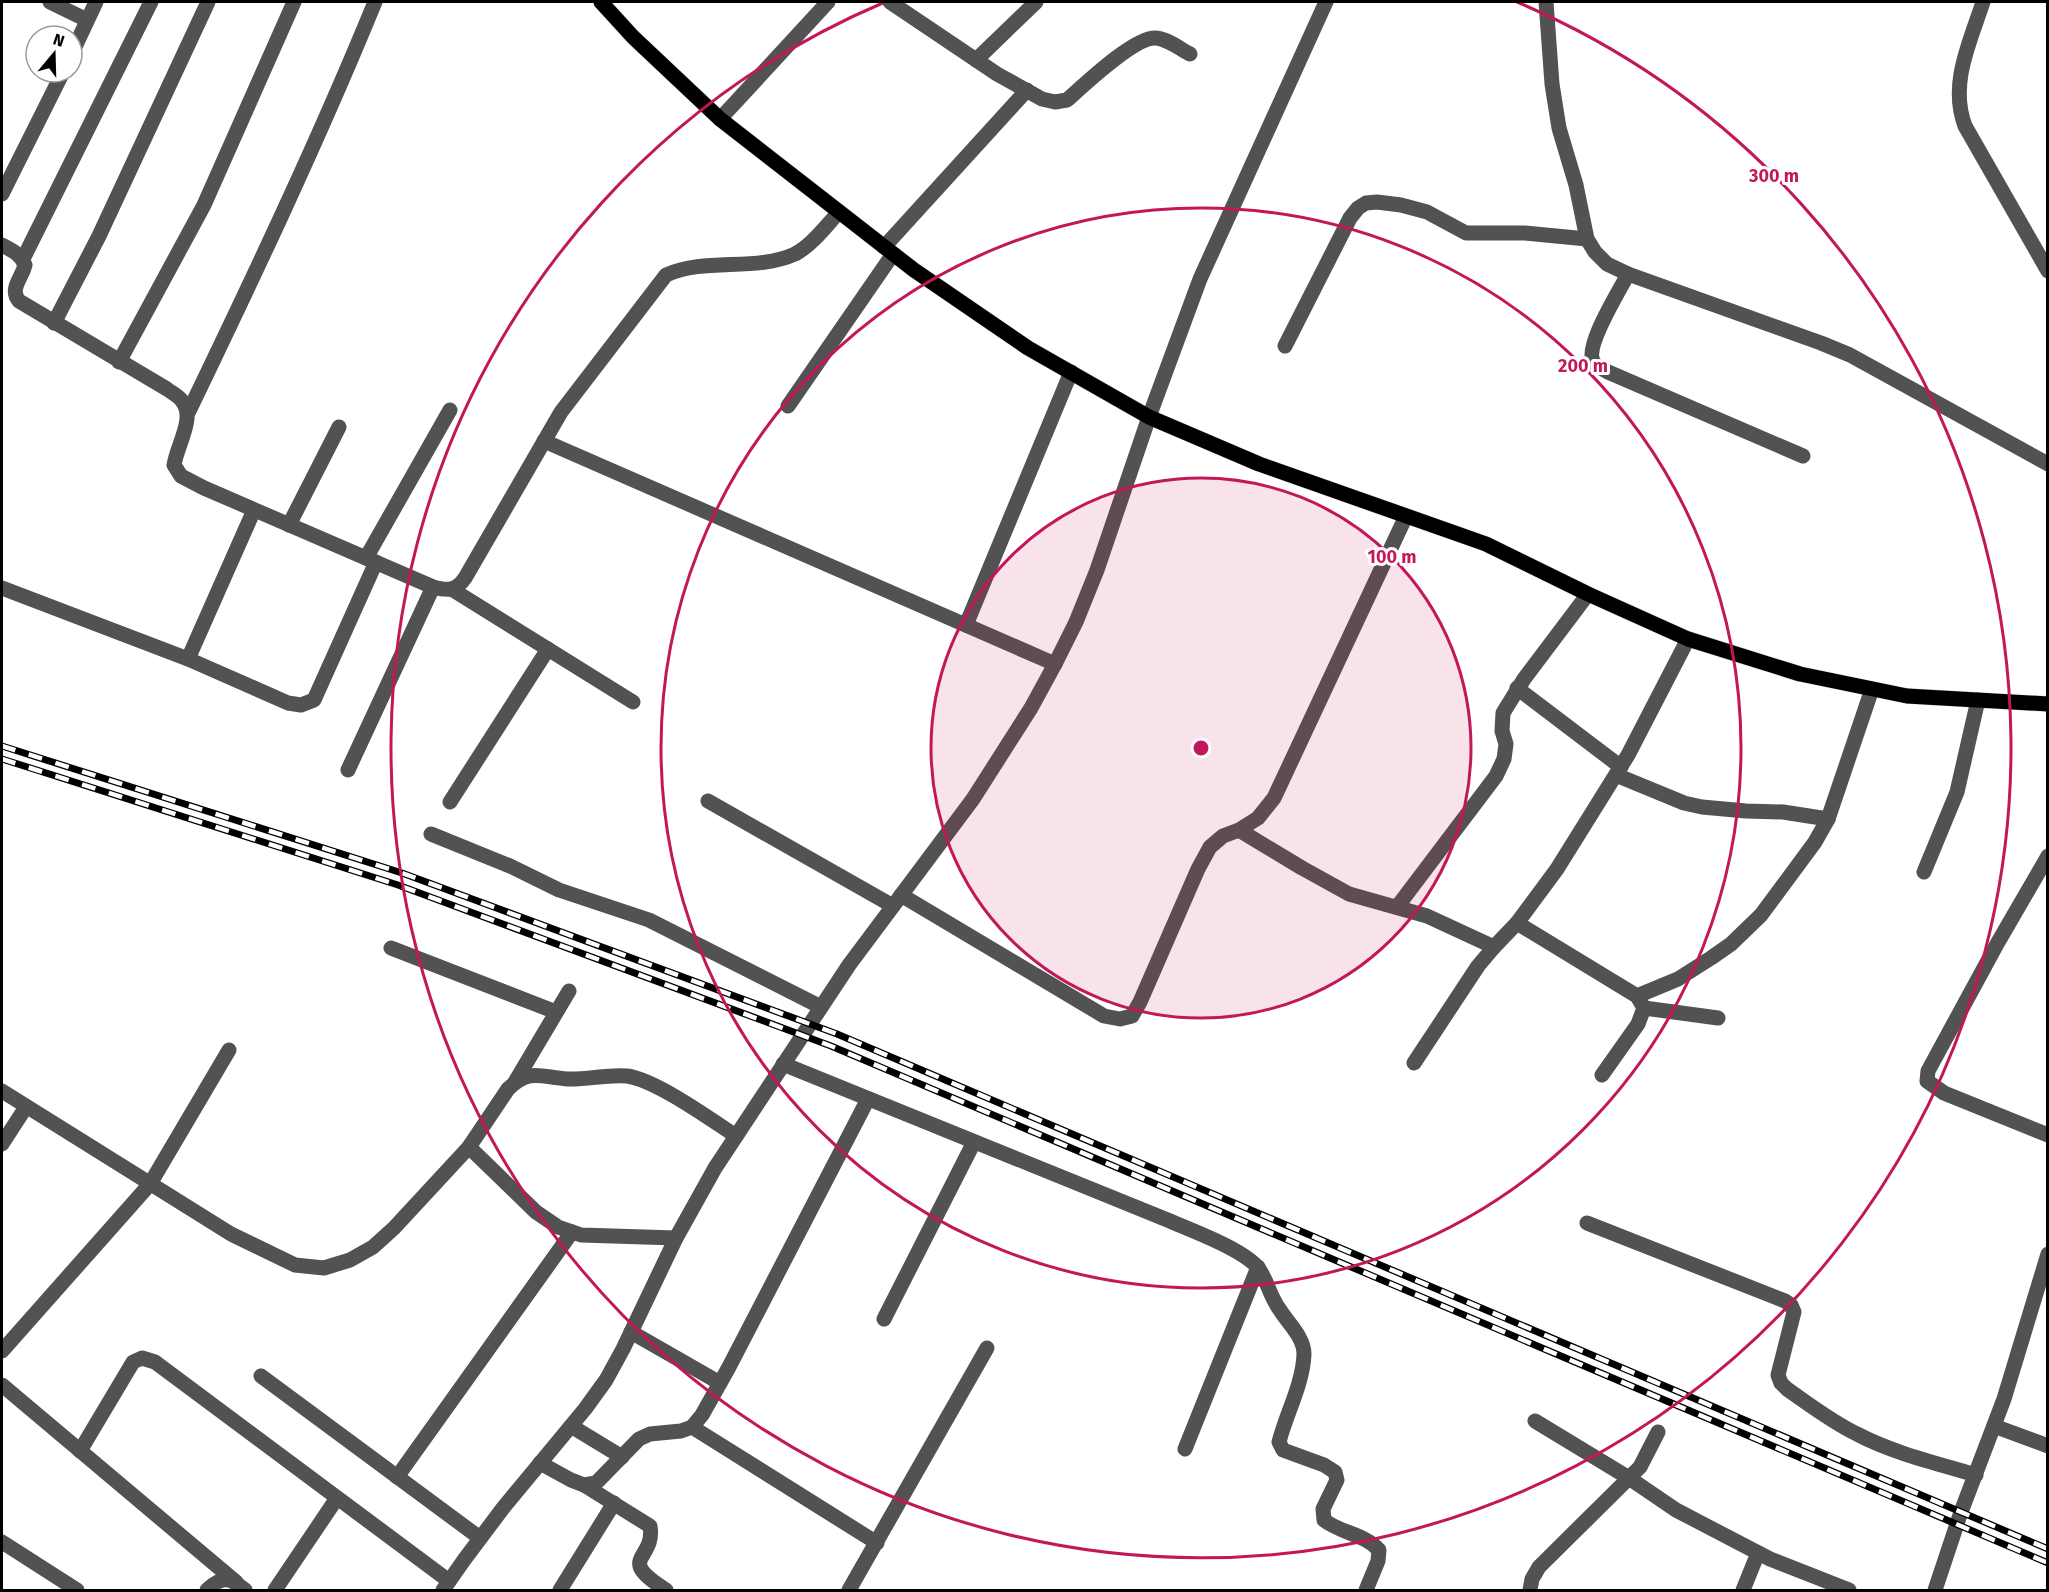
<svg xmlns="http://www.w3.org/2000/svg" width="2049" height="1592" viewBox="0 0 2049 1592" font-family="'Fira Sans',sans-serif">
  <rect width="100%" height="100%" fill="#fff"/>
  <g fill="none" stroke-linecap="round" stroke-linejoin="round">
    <defs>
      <path id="major" d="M601,2L633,37L720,119L914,270L1028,348L1149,417L1259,464L1486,544L1588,594L1688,639L1800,674L1907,696L2048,704"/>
    </defs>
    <use href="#major" stroke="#dbdbdb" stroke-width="16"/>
    <g stroke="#525252" stroke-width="15">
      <path d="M50,2L87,20"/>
      <path d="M890,2L997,74L1042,99L1055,102L1067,100C1084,85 1135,36 1156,38C1168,39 1180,49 1190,54"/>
      <path d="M1546,2L1552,84L1559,128L1576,185L1587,239L1595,252L1607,264L1628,274L1821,343L1850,355L2048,464"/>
      <path d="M1983,2C1970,42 1949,84 1965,126L2048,271"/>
      <path d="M72,53L96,2"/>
      <path d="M976,60L1036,2"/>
      <path d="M720,119L828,2"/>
      <path d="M2,194L63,72"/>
      <path d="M2,245C11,250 21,254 25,265C22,278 9,289 19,301L167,389C172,393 179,396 182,401C196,417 177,445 174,465L181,476L204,488L433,587C448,591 456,591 465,578L561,412L666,275C706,257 755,272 795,254C812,245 826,226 839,212"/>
      <path d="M884,247L1027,90"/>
      <path d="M23,259L151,2"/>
      <path d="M1628,274C1620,290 1585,345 1593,361C1595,366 1603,369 1608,372L1803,456"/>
      <path d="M54,323L99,236L208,2"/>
      <path d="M1285,346L1350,218L1358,208L1366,203L1377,202L1401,205L1427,212L1466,233H1525L1587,239"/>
      <path d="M119,362L204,205L294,2"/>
      <path d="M788,406L893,254"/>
      <path d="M189,411C254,276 318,141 375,2"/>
      <path d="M544,441L1055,664"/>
      <path d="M289,525L339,427"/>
      <path d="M366,558L450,410"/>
      <path d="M2,588L188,659L288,703L301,705L314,700L376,562"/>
      <path d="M453,590L633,702"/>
      <path d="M966,625L1071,372"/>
      <path d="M188,659L254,510"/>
      <path d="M1517,688L1621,767"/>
      <path d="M348,770L433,587"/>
      <path d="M1616,775L1684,803L1702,807L1746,811L1783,812L1828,819"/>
      <path d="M708,801L893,906"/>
      <path d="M450,802L548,649"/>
      <path d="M1239,830L1302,868L1349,894L1427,916L1494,947"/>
      <path d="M431,834L510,866L559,890L649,920L821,1007"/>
      <path d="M2048,856L1997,944L1928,1071L1927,1081L1944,1093L2048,1135"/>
      <path d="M1924,872L1957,792L1978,700"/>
      <path d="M901,895L1104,1016L1120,1019L1132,1016L1140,1002L1198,869L1210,847L1223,836L1239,830L1258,818L1274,798L1406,516"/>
      <path d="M1397,907L1496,776L1504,759L1506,744L1502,731L1503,713L1524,679L1588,594"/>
      <path d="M1517,923L1637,996L1644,1008L1638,1024L1602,1075"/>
      <path d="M391,948L556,1012"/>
      <path d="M1637,996L1678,979L1711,958L1731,944L1761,915L1815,842L1828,819L1872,689"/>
      <path d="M1644,1008L1718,1018"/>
      <path d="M1414,1063L1478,966L1494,947L1517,923L1557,869L1628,755L1688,639"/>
      <path d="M783,1064L1170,1221C1193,1231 1245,1250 1259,1269C1268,1282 1270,1297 1280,1310C1288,1323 1304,1337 1304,1354C1303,1384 1286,1414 1279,1442L1283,1450L1324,1465L1335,1472L1337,1480L1323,1509L1324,1520C1340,1533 1365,1534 1379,1550L1378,1561L1366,1590"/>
      <path d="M515,1082L569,991"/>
      <path d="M2,1091L231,1234L295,1265L324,1268L350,1260L373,1247L394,1228L469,1147L508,1089C530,1068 540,1077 567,1079C587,1080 607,1074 627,1076C656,1080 710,1119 736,1136"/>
      <path d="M2,1144L26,1107"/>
      <path d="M469,1147L536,1212L558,1227L581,1235L676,1238"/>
      <path d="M1587,1223L1785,1301L1791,1305L1794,1312L1778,1375L1781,1383L1787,1389C1810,1405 1832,1422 1857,1434C1893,1453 1936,1463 1976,1475"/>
      <path d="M884,1319L974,1142"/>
      <path d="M631,1332L720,1383"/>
      <path d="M2,1351L150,1184L229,1050"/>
      <path d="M261,1376L480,1538"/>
      <path d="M2,1385L236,1582"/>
      <path d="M1535,1421L1629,1478L1676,1510L1770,1559L1849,1590"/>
      <path d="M571,1426L622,1457"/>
      <path d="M1994,1426L2048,1446"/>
      <path d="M692,1427L877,1543"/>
      <path d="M1185,1449L1258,1267"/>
      <path d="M80,1451L133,1362L142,1358L155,1362L449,1581"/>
      <path d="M540,1463L571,1480L584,1485L596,1483L639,1439L650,1434L681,1431L692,1427L702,1415L729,1367L868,1099"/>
      <path d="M397,1477L572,1232"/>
      <path d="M584,1485L650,1526C656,1561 614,1557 666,1590"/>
      <path d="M2,1542L77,1590"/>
      <path d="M207,1590C222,1576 230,1577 245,1590"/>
      <path d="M275,1590L337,1498"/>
      <path d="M443,1590L464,1560L503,1508L585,1409L606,1380L623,1349L676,1238L715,1168L849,965L973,799L1031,708L1055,664L1076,622L1097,570L1149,417L1200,279L1326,2"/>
      <path d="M560,1590L614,1503"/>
      <path d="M849,1590L987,1348"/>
      <path d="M1530,1590L1532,1579L1539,1567L1640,1467L1658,1432"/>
      <path d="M1743,1590L1758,1553"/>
      <path d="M1935,1590L1961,1512L2004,1399L2048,1254"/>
    </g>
    <use href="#major" stroke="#000" stroke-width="15"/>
    <defs>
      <g id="rail">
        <path d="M2,746L402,873L837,1034L2048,1549"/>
        <path d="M2,759L398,885L831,1046L2048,1563"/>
      </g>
    </defs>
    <use href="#rail" stroke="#000" stroke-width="7"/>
    <use href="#rail" stroke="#fff" stroke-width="4.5" stroke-dasharray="14" stroke-linecap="butt"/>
  </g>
  <circle cx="1201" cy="748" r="270" fill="#c2185b" fill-opacity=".12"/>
  <g fill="none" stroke="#c2185b" stroke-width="3">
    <circle cx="1201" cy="748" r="270"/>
    <circle cx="1201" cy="748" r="540"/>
    <path d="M1517 2A810 810 0 1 1 885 2"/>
  </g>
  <circle cx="1201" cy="748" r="9" fill="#c2185b" stroke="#fff" stroke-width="3"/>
  <g font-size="18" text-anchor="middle" font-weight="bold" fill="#c2185b" stroke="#fff" stroke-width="6" stroke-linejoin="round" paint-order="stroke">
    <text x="1774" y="182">300 m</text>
    <text x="1583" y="372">200 m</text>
    <text x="1392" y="563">100 m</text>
  </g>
  <rect width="2049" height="1592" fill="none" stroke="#000000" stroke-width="6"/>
  <g transform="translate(54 54) rotate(19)"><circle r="28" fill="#ffffff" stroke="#999999" stroke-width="1.5"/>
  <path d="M0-4.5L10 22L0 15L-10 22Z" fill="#000000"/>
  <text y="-9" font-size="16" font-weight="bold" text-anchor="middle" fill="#000000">N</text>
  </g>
</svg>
